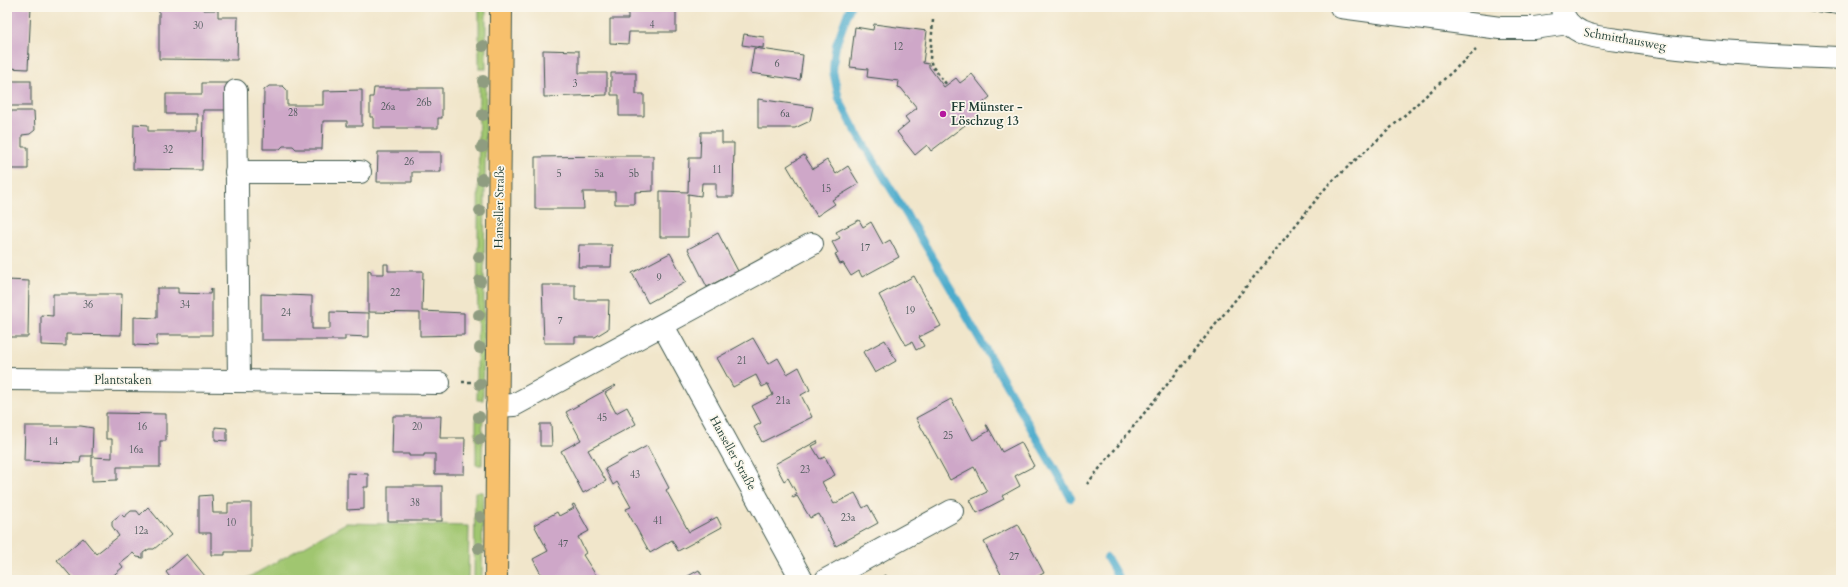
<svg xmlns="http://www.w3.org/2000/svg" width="1848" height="587" viewBox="0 0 1848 587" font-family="Cardo,serif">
  <rect width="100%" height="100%" fill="#fbf7ec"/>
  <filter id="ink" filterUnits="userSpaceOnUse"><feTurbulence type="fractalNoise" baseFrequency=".025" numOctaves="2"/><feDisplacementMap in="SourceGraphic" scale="8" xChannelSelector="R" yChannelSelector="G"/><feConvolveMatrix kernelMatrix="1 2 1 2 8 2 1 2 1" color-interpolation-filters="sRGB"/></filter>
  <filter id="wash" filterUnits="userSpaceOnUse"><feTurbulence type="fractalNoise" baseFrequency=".012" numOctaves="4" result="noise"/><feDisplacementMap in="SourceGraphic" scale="16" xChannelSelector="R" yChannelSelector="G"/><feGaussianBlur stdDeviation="0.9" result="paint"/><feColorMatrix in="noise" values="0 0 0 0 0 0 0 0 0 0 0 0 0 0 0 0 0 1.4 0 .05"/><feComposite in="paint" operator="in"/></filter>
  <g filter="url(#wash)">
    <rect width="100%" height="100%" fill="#f1e6cb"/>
    <g fill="#a0c670" stroke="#608252">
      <rect x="479" y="7" width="7" height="62"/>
      <path d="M479,83H486L483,400H477Z"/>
      <path d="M483,412L482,465H476V413Z"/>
      <path d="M475,492H483L482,580H474Z"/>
      <path d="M346,523L469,526L468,580H244Z"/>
    </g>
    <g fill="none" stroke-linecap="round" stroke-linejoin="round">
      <g stroke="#4eaccc" stroke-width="8">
        <path d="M850,7L836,45L834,58L833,71L839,99L854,128L936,263L1071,498"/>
        <path d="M1107,558L1120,580"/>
      </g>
    </g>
    <g id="blocks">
      <g fill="#cea7c8">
        <path d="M7,7H31L28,69L7,68Z"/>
        <path d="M159,7H203V10H218V17H238L237,60L159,59Z"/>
        <path d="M628,7H676V32H629L628,44L610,43V19H628Z"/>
        <path d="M874,24L927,31L923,63L929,64V67L944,87L956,78L960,83L972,74L990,97L978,107L982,112L931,151L927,145L915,155L897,132L909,122L905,117L917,108L901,88L898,87L899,81L867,77L868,69L850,67L855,27L873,30Z"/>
        <path d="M744,34L764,37L763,48L742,45Z"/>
        <path d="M754,48L803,55L800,80L750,73Z"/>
        <path d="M543,50L579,51V73H607V95L544,97Z"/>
        <path d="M611,73H636V94H644V116H619V95H611Z"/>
        <rect x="7" y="81" width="24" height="25"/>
        <path d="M202,83H229V110H203L202,170L133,169L134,124L148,125V131H197V114H166V94H202Z"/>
        <path d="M269,86H283L287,90V105H323V91L362,90V126H347V121H323L322,149H296L293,146H283L280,149H263L264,90Z"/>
        <path d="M374,88H442V118H438V128H373V117H370V97H373Z"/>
        <path d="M758,99L813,107L810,121L795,128H758Z"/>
        <path d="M7,111H34L35,130L30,134L22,135V147H28V169H9V165H7Z"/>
        <path d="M701,132H722V143H734L733,197H716V183H702L701,196L688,194V237H660V191L688,192L689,158H700Z"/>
        <path d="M378,152H441V172H412V182H377Z"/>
        <path d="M804,155L813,169L827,160L836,174L848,166L859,184L832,200L835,204L817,216L787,166Z"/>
        <path d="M615,156H653V191L635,192V204H615V192H583L584,209H535V157Z"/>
        <path d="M859,220L863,227L871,222L883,244L890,240L899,257L862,277L859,271L851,276L843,263L840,264L835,254L838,253L832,242L840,238L836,232Z"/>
        <path d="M718,233L738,271L707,287L688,249Z"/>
        <path d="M579,245H612L611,267H578Z"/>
        <path d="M670,253L686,282L648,303L632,273Z"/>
        <path d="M384,264H388V271H423L422,311L464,313V335L420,336V313L368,312V270L371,271V274H384Z"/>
        <path d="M914,276L941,326L919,337L924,346L916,350L912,342L906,345L879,295Z"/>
        <path d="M7,280L29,281L28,337H7Z"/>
        <path d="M542,285H575V300H609L608,329L595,337H575V343H544Z"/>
        <path d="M157,288H178V293L210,294L211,288L212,289V335H157V346L134,345V317L157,318Z"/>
        <path d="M53,294H122L121,335L66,334V346L41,345V315L53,316Z"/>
        <path d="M261,294L312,296V329H330V312L369,313V337L345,336V340H261Z"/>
        <path d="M753,338L768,364L778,358L787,374L799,367L810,390L801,395L812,417L762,442L754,427L761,423L752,406L773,395L768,384L762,387L756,375L733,387L717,358Z"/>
        <path d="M885,340L896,361L875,373L863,352Z"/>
        <path d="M615,385L616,386L605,393L616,413L627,407L636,424L588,450L606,481L583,493L561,451L581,440L566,412Z"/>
        <path d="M951,399L973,440L989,431L986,425H987L1002,452L1021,442L1034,466L1015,476L1020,486L1002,496L1004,499L977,513L970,500L987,492L974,467L950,480L916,418Z"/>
        <path d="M106,413L166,414V441H160V467H117V480L92,481V457L112,458V439H106Z"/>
        <path d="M393,416H441L440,438H465L464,474H435V454H424V456H409V454H392Z"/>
        <path d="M540,424H551L552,446H540Z"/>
        <path d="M25,426H81L93,428L92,456H81L80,463L24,461Z"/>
        <path d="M215,427L227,428V441L215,440Z"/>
        <path d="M817,441L818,443L812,446L820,459L825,457L835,475L822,482L834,504L855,493L863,508L868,505L878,523L836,546L819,514L810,518L797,496L793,498L792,496L797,494L788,478L784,481L775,464Z"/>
        <path d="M647,446L669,488L666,490L689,532L717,517L722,527L678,551L672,540L650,553L626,509L631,507L617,482L613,485L605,469Z"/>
        <path d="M347,473L368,474V487H364V509L347,510Z"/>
        <rect x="388" y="486" width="54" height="35"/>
        <path d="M212,495L213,513H228V503H251V552H225V555H211V533H199V496Z"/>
        <path d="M574,504L589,531L578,537L586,553L583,555L599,580H544L533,559L548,551L534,525L557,512L559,516L574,508L572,505Z"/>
        <path d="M148,507L171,535L154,549H149L143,553V558L137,557L133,553L120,563L123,567L108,580H74L57,560L83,538L96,554L119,536L112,526V521L121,514L124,517L131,511H137L140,515Z"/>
        <path d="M1018,524L1044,573L1031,580H1004L984,542Z"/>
        <path d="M187,554L205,576L198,580H172L166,572Z"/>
        <path d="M699,570L704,580H681Z"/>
        <path d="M886,575L889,580H876Z"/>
      </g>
    </g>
  </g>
  <g filter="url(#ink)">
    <use href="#blocks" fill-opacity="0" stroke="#3e564b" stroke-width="1"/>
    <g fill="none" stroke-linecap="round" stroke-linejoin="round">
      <defs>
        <g id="minor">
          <path d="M1341,7L1500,28H1534L1568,23"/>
          <path d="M1562,7C1562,19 1571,27 1581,32C1596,39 1616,39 1632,42C1701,53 1771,55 1841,58"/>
          <path d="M236,91L239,381"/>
          <path d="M236,172H360"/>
          <path d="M663,326L802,580"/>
          <path d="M7,379L439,383"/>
          <path d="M497,406L514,405L812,244"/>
          <path d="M826,580L952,511"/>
        </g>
        <path id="major" d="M496,580L501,7"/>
      </defs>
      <use href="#minor" stroke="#3e564b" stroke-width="24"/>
      <use href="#major" stroke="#3e564b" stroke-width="24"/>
      <g stroke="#3e564b" stroke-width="2.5" stroke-dasharray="3 3" stroke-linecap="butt">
        <path d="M933,20L930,59L932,66L947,85"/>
        <path d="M462,382H473"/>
        <path d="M1087,484L1328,185L1476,50"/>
      </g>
      <use href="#minor" stroke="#fff" stroke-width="22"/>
      <use href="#major" stroke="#f7c06c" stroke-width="22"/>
      <defs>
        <path id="rail" d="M1795,7L1841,13"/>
      </defs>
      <use href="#rail" stroke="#1f3d34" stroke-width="4.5"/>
      <use href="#rail" stroke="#fbf7ec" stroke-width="3" stroke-dasharray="9" stroke-linecap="butt"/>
    </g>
    <g fill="#8f9c80">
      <circle cx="483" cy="46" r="6"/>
      <circle cx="483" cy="81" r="6"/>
      <circle cx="483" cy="115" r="6"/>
      <circle cx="482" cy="147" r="6"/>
      <circle cx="482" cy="179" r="6"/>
      <circle cx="480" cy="211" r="6"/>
      <circle cx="479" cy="257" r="6"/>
      <circle cx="480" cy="281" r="6"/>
      <circle cx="479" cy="315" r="6"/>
      <circle cx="480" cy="348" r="6"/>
      <circle cx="480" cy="384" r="6"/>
      <circle cx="479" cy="417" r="6"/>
      <circle cx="480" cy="439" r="6"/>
      <circle cx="480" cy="517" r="6"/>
      <circle cx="479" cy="548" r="6"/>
    </g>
  </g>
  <circle fill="#b5179e" stroke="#fbf7ec" stroke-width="1.5" cx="943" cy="114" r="4"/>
  <g text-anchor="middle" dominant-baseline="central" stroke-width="3.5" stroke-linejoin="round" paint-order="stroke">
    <g font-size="10" fill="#4b5859">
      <text x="652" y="25">4</text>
      <text x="198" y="26">30</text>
      <text x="898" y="47">12</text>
      <text x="777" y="64">6</text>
      <text x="575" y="84">3</text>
      <text x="424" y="103">26b</text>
      <text x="388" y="107">26a</text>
      <text x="293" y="113">28</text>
      <text x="785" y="114">6a</text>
      <text x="168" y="150">32</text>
      <text x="409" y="162">26</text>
      <text x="717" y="170">11</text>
      <text x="559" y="174">5</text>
      <text x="599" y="174">5a</text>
      <text x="634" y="174">5b</text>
      <text x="826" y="189">15</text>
      <text x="865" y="248">17</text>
      <text x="659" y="278">9</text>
      <text x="395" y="293">22</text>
      <text x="88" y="305">36</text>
      <text x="185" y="305">34</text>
      <text x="910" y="311">19</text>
      <text x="286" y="313">24</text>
      <text x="560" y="321">7</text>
      <text x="742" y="361">21</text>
      <text x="783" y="401">21a</text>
      <text x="602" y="418">45</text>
      <text x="142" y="427">16</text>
      <text x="417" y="427">20</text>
      <text x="948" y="436">25</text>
      <text x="53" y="442">14</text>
      <text x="136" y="450">16a</text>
      <text x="805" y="470">23</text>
      <text x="635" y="475">43</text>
      <text x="415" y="503">38</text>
      <text x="848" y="518">23a</text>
      <text x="658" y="521">41</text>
      <text x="231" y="523">10</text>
      <text x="141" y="531">12a</text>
      <text x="563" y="544">47</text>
      <text x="1014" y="557">27</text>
    </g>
    <g font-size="12" fill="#1f3d34" stroke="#fbf7ec">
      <text transform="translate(1625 39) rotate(10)">Schmitthausweg</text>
      <text transform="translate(499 207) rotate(-89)">Hanseller Straße</text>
      <text x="123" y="380">Plantstaken</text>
      <text transform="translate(733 453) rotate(61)">Hanseller Straße</text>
    </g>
    <g font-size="12" font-weight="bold" fill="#1f3d34" stroke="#fbf7ec" text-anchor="start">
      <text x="951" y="107">FF Münster -<tspan x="951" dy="14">Löschzug 13</tspan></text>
    </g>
  </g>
  <rect width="1848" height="587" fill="none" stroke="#fbf7ec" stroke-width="24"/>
</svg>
